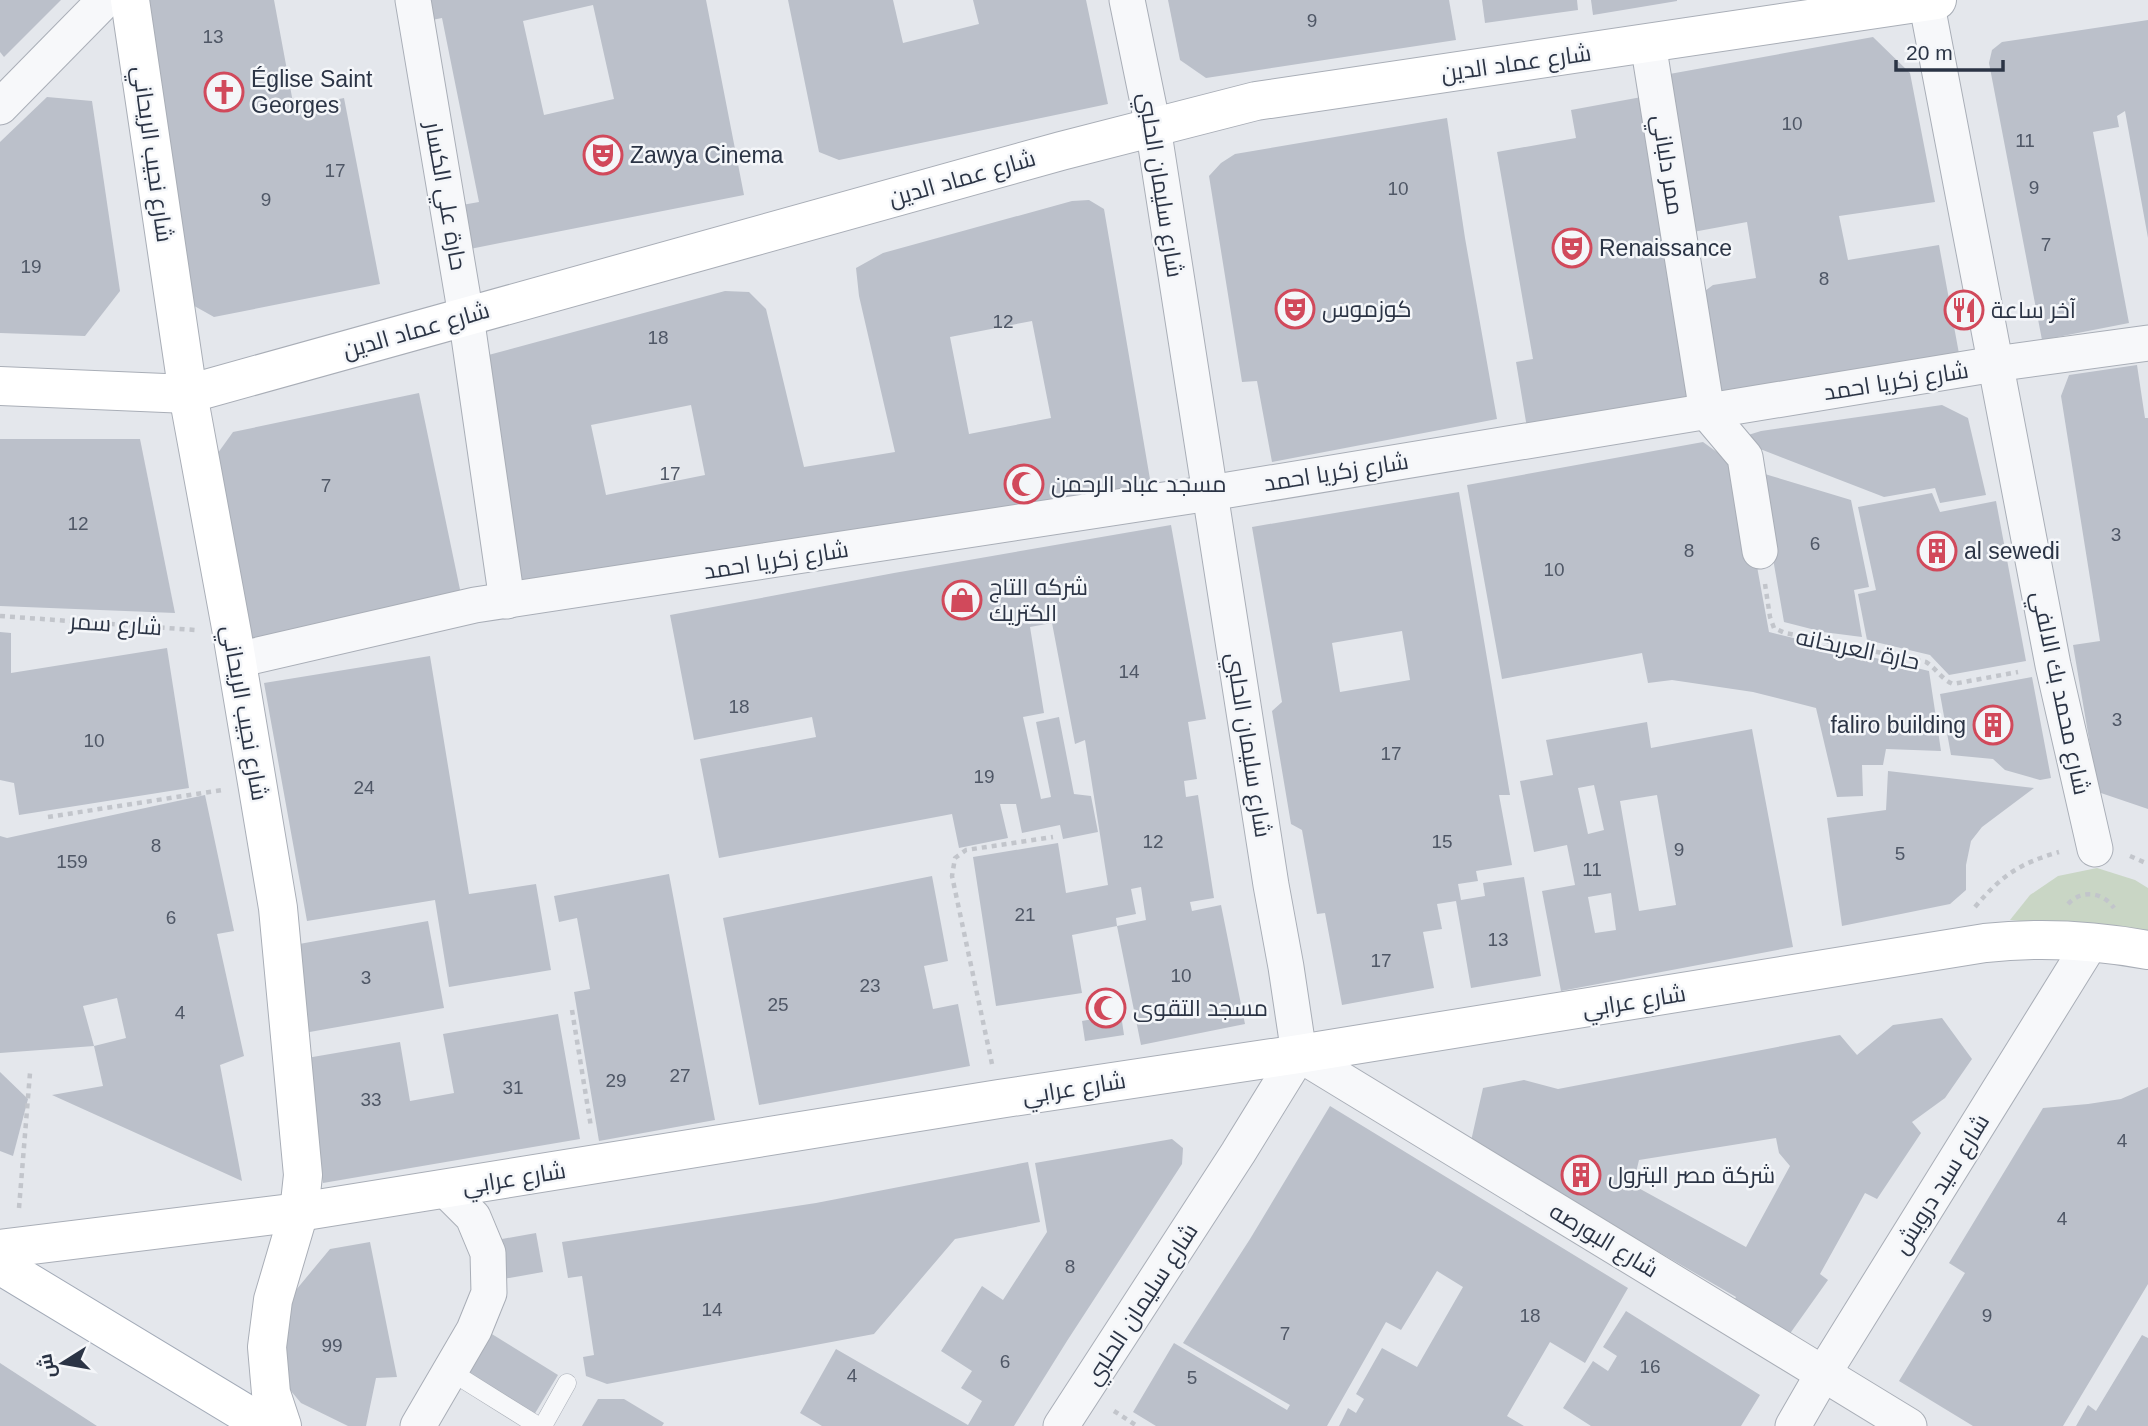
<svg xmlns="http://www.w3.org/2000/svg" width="2148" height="1426" viewBox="0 0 2148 1426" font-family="Arial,Cairo,sans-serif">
  <rect width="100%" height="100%" fill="#e4e7ec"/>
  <path fill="#c9d6c5" d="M2097,868L2135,880L2148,888V933L2010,920L2030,895L2058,876Z"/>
  <g fill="#bbc0ca" fill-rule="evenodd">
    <path d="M0,0H61L4,57L0,52Z"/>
    <path d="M138,0H274L294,108L344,98L380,284L214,317L189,303Z"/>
    <path d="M423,0H706L744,195L470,249L462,205L479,202L442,18L427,21ZM593,5L614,99L544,115L523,21Z"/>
    <path d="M788,0H893L903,43L979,24L973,0H1086L1108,104L839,160L819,152Z"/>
    <path d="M1168,0H1449L1456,40L1206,78L1180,60Z"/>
    <path d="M1482,0H1577L1578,10L1485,23Z"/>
    <path d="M1591,0H1677V1L1593,15Z"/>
    <path d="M2148,20V238L2125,111L2117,116L2119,127L2093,132L2129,323L2042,340L1989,63L1992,50L2002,42Z"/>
    <path d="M1873,37L1910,73L1935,202L1839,216L1848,260L1939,245L1960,359L1715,404L1698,296L1713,285L1756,278L1747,222L1693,232L1664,75Z"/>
    <path d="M1647,96L1700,397L1527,428L1516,362L1533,359L1497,152L1576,138L1571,110Z"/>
    <path d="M47,97L92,101L120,291L85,336L0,333V142Z"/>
    <path d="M1447,118L1465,238L1497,419L1272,462L1257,381L1242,382L1209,176L1221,163L1235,154Z"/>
    <path d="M1089,200L1104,209L1151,485L517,589L481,357L725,291L749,292L766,309L804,467L895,452L859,296L856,268L883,253L1072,201ZM1032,321L1051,418L969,434L950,337ZM691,405L705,475L606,495L591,425Z"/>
    <path d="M2137,365L2145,418H2148V809L2098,792L2073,645L2100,641L2061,396L2069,375Z"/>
    <path d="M419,393L462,599L246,644L210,464L233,432Z"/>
    <path d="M1942,405L1968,418L1986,495L1940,503L1935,488L1884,497L1755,447L1745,436L1761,431Z"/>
    <path d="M0,439H140L175,613L0,606Z"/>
    <path d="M1703,442L1739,468L1769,632L1929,671L1941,751L1886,749L1883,765H1862L1863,796L1837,797L1816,708L1753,692L1672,680L1648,683L1642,653L1502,679L1467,485Z"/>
    <path d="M1758,472L1851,500L1869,587L1854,590L1862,637L1823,632L1784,622Z"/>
    <path d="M1459,492L1510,795H1499L1512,865L1476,871L1478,881L1458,884L1461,900L1485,896L1483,883L1524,877L1541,976L1471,988L1456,901L1437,904L1442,929L1423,932L1434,988L1342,1005L1325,913L1317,914L1302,830L1291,824L1272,711L1282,702L1252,527ZM1402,631L1410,680L1340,692L1332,643Z"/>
    <path d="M1932,493L1940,512L1996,501L2026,661L1949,675L1930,655L1867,640L1858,594L1876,590L1858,507Z"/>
    <path d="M1171,525L1206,719L1188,722L1197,779L1184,781L1186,797L1198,795L1214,898L1190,902L1192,911L1221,905L1245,1024L1141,1045L1117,926L1146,920L1141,887L1131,889L1136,914L1116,918L1117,926L1072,935L1082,993L996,1006L973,857L1058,843L1066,893L1108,885L1085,740L1075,744L1052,623L1030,627L1044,713L1023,717L1041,799L1051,797L1036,722L1059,717L1074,794L1091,796L1098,832L1063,839L1060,825L1022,833L1016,804H1000L1008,838L959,848L952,814L719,858L700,759L816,737L812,717L694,740L670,615L894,573Z"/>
    <path d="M0,632L11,633V673L167,648L189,788L19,815L14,783L0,780Z"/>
    <path d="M430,656L469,894L536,884L551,970L449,987L435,900L307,921L264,683Z"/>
    <path d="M2032,677L2051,778L2040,780L2005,770L1993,759L1951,755L1940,694Z"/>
    <path d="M1647,722L1651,748L1752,729L1793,947L1561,991L1542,891L1575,885L1567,845L1534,852L1520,781L1553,775L1546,740ZM1594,785L1604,830L1588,834L1578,788ZM1657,795L1676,905L1639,911L1620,801ZM1611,893L1616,930L1595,933L1588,897Z"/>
    <path d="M1888,771L2034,788L1982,827L1971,841L1966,865V890L1950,904L1842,926L1827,818L1886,810Z"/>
    <path d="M205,795L234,931L217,934L244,1056L220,1065L242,1181L52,1095L103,1086L94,1046L126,1038L117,998L83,1006L94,1046L0,1053V836L7,838Z"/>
    <path d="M669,874L715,1120L599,1141L574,992L590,989L577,918L559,922L554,896Z"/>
    <path d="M932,876L948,961L924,966L933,1009L958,1004L970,1066L759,1105L723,918Z"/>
    <path d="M428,921L444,1008L304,1033L288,946Z"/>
    <path d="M1118,994L1124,1035L1085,1041L1082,1021L1093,1019L1090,998Z"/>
    <path d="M558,1014L580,1139L323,1183L301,1059L400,1042L410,1101L454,1093L443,1034Z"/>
    <path d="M1942,1018L1972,1059L1945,1098L1912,1122L1921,1133L1877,1199L1865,1193L1820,1274L1828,1280L1784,1342L1731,1307L1736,1297L1503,1161L1471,1141L1483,1088L1524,1080L1558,1089L1840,1035L1857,1055L1893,1025ZM1776,1138L1779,1153L1790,1166L1746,1247L1633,1185L1639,1160Z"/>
    <path d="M0,1072L28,1099L13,1156L0,1151Z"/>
    <path d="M2148,1087V1284L2063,1426H1973L1899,1381L1965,1273L1949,1263L2043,1108L2088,1104L2121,1099Z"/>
    <path d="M1330,1106L1628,1288L1585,1363L1550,1342L1507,1416L1524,1426H1339L1348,1408L1356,1413L1364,1399L1356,1394L1382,1348L1417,1367L1463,1287L1437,1271L1401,1330L1386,1322L1327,1426H1156L1133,1412L1174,1343L1287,1410L1290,1405L1183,1343L1250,1239Z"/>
    <path d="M1172,1139L1183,1148L1182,1164L1067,1341L1014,1426H822L800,1413L836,1349L968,1425L982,1401L961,1388L972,1371L941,1351L982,1286L1003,1300L1047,1232L1035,1163Z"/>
    <path d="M1028,1162L1040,1222L955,1239L874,1334L607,1384L586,1376L583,1357L594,1355L582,1276L568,1278L562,1242L816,1203Z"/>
    <path d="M536,1233L543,1272L498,1280L491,1241Z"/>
    <path d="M370,1242L397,1377L376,1378L366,1426H348L301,1403L281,1379L283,1314L296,1290L330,1249Z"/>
    <path d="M1626,1311L1760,1395L1741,1426H1591L1563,1408L1593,1361L1608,1371L1617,1356L1603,1347Z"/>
    <path d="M487,1331L558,1375L534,1415L463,1371Z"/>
    <path d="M2142,1335L2148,1338V1426H2076L2088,1405L2096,1411Z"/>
    <path d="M0,1363L43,1391L97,1426H0Z"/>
    <path d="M598,1399H624L664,1423L662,1426H582Z"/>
  </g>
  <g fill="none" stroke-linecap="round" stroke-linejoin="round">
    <defs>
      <g id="lane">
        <path d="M450,1371L538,1426"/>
        <path d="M543,1426L567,1383"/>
      </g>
      <g id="street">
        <path d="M413,0L466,316L507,601"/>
        <path d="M1926,0L2053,665L2095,849"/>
        <path d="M1648,43L1707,412"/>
        <path d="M0,107L105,0"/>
        <path d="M1707,412L1745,457L1760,551"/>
        <path d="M237,660L475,605L1210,493L1995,364L2148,343"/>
        <path d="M1299,1054L1909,1426"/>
        <path d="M418,1426L474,1330L489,1293L488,1253L473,1217L445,1189"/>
        <path d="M1061,1426L1238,1153L1299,1054L1286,967L1271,885L1153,127L1127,0"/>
        <path d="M1793,1426L1823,1374L2091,942"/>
      </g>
      <g id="secondary">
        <path d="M130,0L188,394L232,633L278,908L303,1175L299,1212L273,1300L267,1347L271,1393L282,1426"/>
        <path d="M0,386L188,394L1061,151L1256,101L1937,0"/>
        <path d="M0,1249L299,1212L999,1099L1299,1054L1985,943C2039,937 2094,940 2148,950"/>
      </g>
      <path id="primary" d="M0,1265L266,1426"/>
    </defs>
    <use href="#lane" stroke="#a9aeb7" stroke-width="19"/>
    <use href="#street" stroke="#a9aeb7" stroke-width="37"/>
    <use href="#secondary" stroke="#a9aeb7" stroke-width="40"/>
    <use href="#primary" stroke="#a3abb8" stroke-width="40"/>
    <g stroke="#c2c5cb" stroke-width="4.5" stroke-dasharray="5 5" stroke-linecap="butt">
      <path d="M1765,584L1770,617L1774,628L1785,633L1926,662C1937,669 1941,679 1953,684L2018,672"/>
      <path d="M0,616L195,630"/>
      <path d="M48,817L222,790"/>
      <path d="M2130,856L2148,864"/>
      <path d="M2068,904C2082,889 2103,892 2114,908"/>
      <path d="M1975,907C2001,876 2020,863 2059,852"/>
      <path d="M572,1010L591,1127"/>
      <path d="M992,1064L952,876L955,858L966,850L1053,837"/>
      <path d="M19,1208L30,1073"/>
      <path d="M1114,1411L1137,1426"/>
    </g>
    <use href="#lane" stroke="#f7f8fa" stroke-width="18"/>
    <use href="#street" stroke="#f7f8fa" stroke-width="35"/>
    <use href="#secondary" stroke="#fff" stroke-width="38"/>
    <use href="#primary" stroke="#fff" stroke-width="38"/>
  </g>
  <defs>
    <symbol id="church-ring" viewBox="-11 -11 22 22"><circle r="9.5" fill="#f4f6f9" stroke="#d1495b" stroke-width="1.5"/><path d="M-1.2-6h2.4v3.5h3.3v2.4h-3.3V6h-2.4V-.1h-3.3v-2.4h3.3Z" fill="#d1495b"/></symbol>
    <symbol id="theatre-ring" viewBox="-11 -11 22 22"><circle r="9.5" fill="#f4f6f9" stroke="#d1495b" stroke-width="1.5"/><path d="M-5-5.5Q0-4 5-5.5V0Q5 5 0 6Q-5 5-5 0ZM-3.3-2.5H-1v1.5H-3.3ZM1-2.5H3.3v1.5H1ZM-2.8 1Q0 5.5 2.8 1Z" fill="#d1495b"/></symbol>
    <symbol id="restaurant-ring" viewBox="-11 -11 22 22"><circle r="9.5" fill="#f4f6f9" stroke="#d1495b" stroke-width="1.5"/><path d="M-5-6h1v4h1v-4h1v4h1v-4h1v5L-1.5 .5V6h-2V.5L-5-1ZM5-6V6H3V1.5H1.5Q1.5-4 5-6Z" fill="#d1495b"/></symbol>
    <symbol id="mosque-ring" viewBox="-11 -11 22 22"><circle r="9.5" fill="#f4f6f9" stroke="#d1495b" stroke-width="1.5"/><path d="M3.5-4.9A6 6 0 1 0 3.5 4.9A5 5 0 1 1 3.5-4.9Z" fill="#d1495b"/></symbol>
    <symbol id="building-ring" viewBox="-11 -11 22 22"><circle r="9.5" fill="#f4f6f9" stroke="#d1495b" stroke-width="1.5"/><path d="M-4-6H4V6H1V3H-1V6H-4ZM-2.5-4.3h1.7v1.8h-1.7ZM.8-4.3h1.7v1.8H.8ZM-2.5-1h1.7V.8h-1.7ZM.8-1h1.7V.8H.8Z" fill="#d1495b"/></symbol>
    <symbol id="shop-ring" viewBox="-11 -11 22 22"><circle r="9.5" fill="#f4f6f9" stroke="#d1495b" stroke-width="1.5"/><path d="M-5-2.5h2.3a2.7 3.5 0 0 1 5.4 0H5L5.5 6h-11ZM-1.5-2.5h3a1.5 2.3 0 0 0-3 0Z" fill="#d1495b"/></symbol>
  </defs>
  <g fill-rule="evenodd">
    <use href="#church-ring" x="202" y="70" width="44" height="44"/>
    <use href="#theatre-ring" x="581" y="133" width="44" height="44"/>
    <use href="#theatre-ring" x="1550" y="226" width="44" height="44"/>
    <use href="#theatre-ring" x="1273" y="287" width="44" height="44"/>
    <use href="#restaurant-ring" x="1942" y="288" width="44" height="44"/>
    <use href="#mosque-ring" x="1002" y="462" width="44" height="44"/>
    <use href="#building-ring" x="1915" y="529" width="44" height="44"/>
    <use href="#shop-ring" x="940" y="578" width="44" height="44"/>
    <use href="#building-ring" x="1971" y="703" width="44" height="44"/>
    <use href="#mosque-ring" x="1084" y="986" width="44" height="44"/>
    <use href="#building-ring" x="1559" y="1153" width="44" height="44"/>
  </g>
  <g text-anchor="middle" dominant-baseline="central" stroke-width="5" stroke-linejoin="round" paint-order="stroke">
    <g font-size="19" fill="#4f5766">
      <text x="1312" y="20">9</text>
      <text x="213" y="36">13</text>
      <text x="1792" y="123">10</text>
      <text x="2025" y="140">11</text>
      <text x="335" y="170">17</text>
      <text x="2034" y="187">9</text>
      <text x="1398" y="188">10</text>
      <text x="266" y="199">9</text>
      <text x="2046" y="244">7</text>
      <text x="31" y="266">19</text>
      <text x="1824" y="278">8</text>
      <text x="1003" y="321">12</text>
      <text x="658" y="337">18</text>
      <text x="670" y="473">17</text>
      <text x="326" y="485">7</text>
      <text x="78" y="523">12</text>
      <text x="2116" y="534">3</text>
      <text x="1815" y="543">6</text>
      <text x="1689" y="550">8</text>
      <text x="1554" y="569">10</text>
      <text x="1129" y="671">14</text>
      <text x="739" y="706">18</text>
      <text x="2117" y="719">3</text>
      <text x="94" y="740">10</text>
      <text x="1391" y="753">17</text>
      <text x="984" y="776">19</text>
      <text x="364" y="787">24</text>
      <text x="1153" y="841">12</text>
      <text x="1442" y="841">15</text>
      <text x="156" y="845">8</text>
      <text x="1679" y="849">9</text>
      <text x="1900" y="853">5</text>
      <text x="72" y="861">159</text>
      <text x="1592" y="869">11</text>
      <text x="1025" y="914">21</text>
      <text x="171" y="917">6</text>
      <text x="1498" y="939">13</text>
      <text x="1381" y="960">17</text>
      <text x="1181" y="975">10</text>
      <text x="366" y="977">3</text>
      <text x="870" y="985">23</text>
      <text x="778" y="1004">25</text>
      <text x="180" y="1012">4</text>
      <text x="680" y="1075">27</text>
      <text x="616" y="1080">29</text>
      <text x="513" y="1087">31</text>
      <text x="371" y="1099">33</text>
      <text x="2122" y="1140">4</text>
      <text x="2062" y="1218">4</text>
      <text x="1070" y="1266">8</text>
      <text x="712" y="1309">14</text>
      <text x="1530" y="1315">18</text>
      <text x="1987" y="1315">9</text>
      <text x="1285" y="1333">7</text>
      <text x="332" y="1345">99</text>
      <text x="1005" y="1361">6</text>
      <text x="1650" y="1366">16</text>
      <text x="852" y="1375">4</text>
      <text x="1192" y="1377">5</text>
    </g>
    <g font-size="23" fill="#2b3445" stroke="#f4f6f9">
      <text transform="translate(1516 63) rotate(-8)">شارع عماد الدين</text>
      <text transform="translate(153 154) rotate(82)">شارع نجيب الريحاني</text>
      <text transform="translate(1668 165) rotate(81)">ممر دلباني</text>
      <text transform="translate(962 178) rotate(-16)">شارع عماد الدين</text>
      <text transform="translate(1161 185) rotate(81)">شارع سليمان الحلبي</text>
      <text transform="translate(446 196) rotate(80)">حارة علي الكسار</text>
      <text transform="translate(416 330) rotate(-16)">شارع عماد الدين</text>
      <text transform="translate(1896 381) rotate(-9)">شارع زكريا احمد</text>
      <text transform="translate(1336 472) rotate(-9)">شارع زكريا احمد</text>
      <text transform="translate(776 560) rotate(-9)">شارع زكريا احمد</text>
      <text transform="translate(116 624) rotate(4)">شارع سمر</text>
      <text transform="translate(1858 649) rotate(12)">حارة العربخانه</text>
      <text transform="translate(2061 693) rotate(78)">شارع محمد بك الالفي</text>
      <text transform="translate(245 713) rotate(80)">شارع نجيب الريحاني</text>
      <text transform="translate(1249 745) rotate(81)">شارع سليمان الحلبي</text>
      <text transform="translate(1634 1001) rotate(-9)">شارع عرابي</text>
      <text transform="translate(1074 1088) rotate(-9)">شارع عرابي</text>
      <text transform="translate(514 1178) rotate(-9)">شارع عرابي</text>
      <text transform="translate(1941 1184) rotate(-58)">شارع سيد درويش</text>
      <text transform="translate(1604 1240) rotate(31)">شارع البورصه</text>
      <text transform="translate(1141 1304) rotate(-57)">شارع سليمان الحلبي</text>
    </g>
    <g font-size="23" fill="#2b3445" stroke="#f4f6f9" text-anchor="start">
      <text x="251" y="79">Église Saint<tspan x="251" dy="26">Georges</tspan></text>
      <text x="630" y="155">Zawya Cinema</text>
      <text x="1599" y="248">Renaissance</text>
      <text x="1322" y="309">كوزموس</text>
      <text x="1991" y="310">آخر ساعة</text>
      <text x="1051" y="484">مسجد عباد الرحمن</text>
      <text x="1964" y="551">al sewedi</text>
      <text x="989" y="587">شركه التاج<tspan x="989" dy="26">الكتريك</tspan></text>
      <text x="1966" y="725" text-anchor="end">faliro building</text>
      <text x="1133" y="1008">مسجد التقوى</text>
      <text x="1608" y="1175">شركة مصر البترول</text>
    </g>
  </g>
  <g transform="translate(63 1363) rotate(259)" stroke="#f4f6f9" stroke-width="5" paint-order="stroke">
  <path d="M0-5L12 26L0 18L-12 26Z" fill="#2b3445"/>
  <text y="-10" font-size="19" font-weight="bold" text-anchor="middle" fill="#2b3445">ش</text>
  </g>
  <path d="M1896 60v10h107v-10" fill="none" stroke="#2b3445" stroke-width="3.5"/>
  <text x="1906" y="60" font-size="21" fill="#2b3445" stroke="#f4f6f9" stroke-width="5" paint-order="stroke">20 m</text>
</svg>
